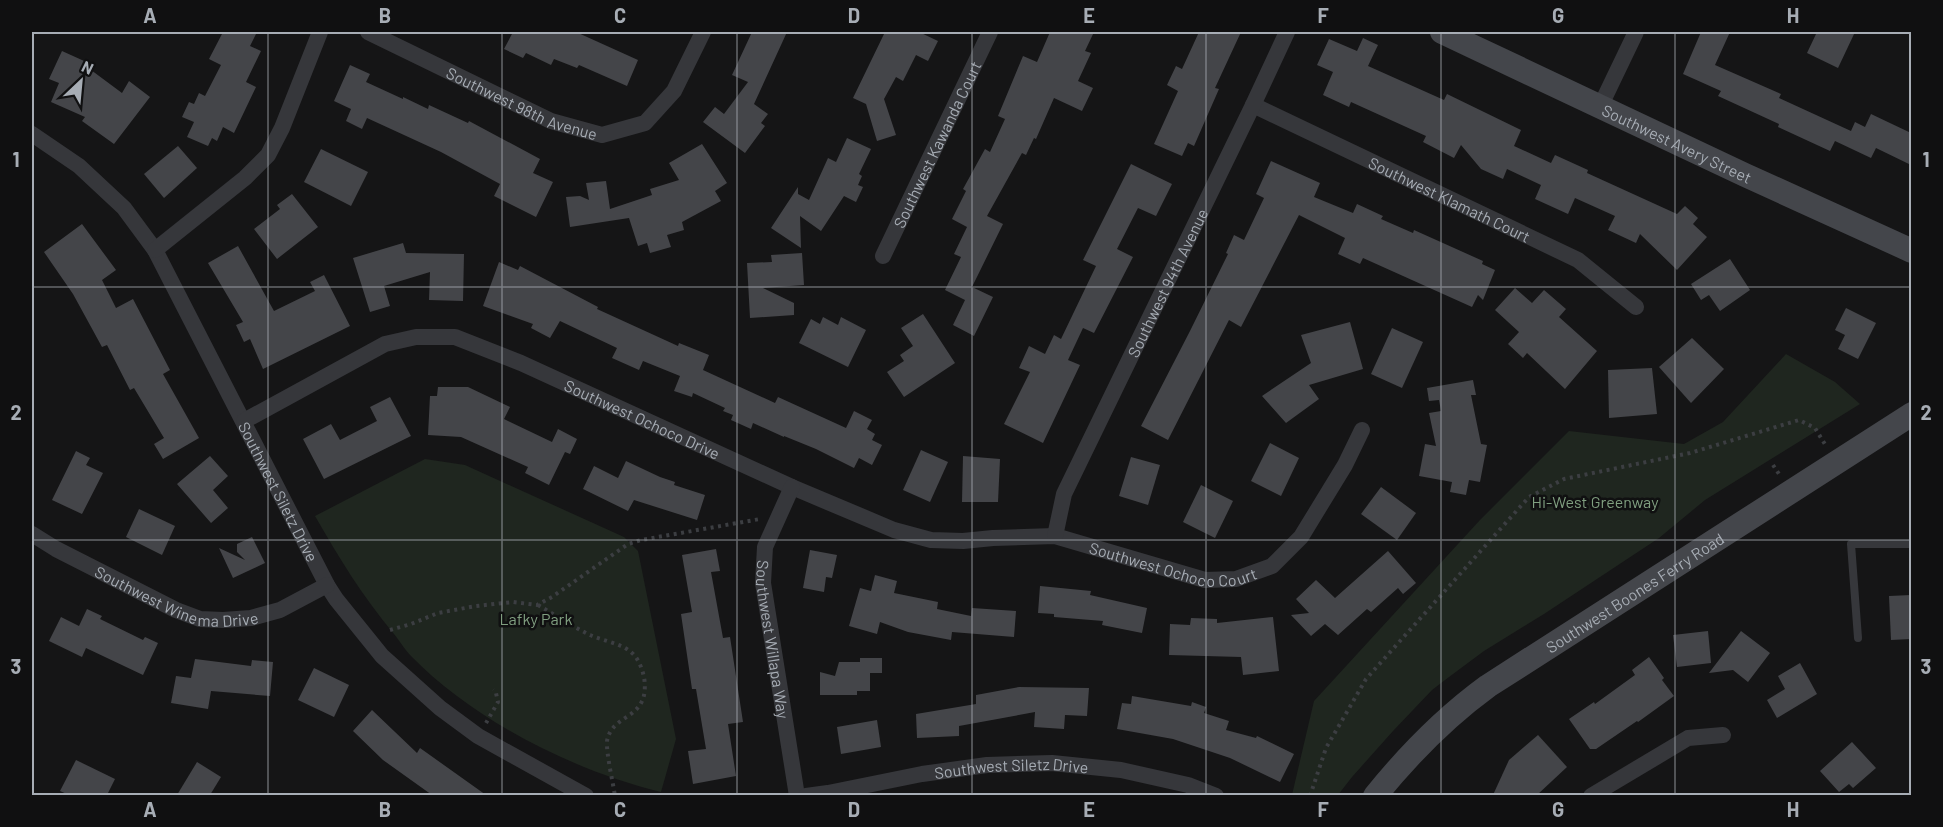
<svg xmlns="http://www.w3.org/2000/svg" width="1943" height="827" viewBox="0 0 1943 827" font-family="Barlow,sans-serif">
  <rect width="100%" height="100%" fill="#151516"/>
  <g fill="#1f261f">
    <path d="M1786,354L1835,382L1860,404L1705,500L1659,538L1544,614L1484,651L1449,677L1432,690L1393,731L1352,777L1338,795H1292L1314,701L1480,520L1569,431L1684,444L1723,422Z"/>
    <path d="M425,459L465,465L624,537L638,551L676,739L661,792C574,771 473,720 411,656C404,649 400,641 394,634C363,597 339,558 315,516Z"/>
  </g>
  <g fill="#444549">
    <path d="M223,32H257L250,46L261,51L246,82L256,87L234,133L223,127L217,141L212,138L208,146L187,137L194,122L182,117L189,102L194,104L199,93L205,96L221,65L209,59Z"/>
    <path d="M513,32H576L638,60L627,86L579,65L577,68L554,59L551,65L526,53L523,58L504,49Z"/>
    <path d="M752,32H787L754,104L768,114L761,123L765,126L745,153L703,122L715,107L724,114L748,82L732,75Z"/>
    <path d="M885,32H919L938,41L928,61L916,55L903,81L896,77L884,99L896,135L877,141L866,104L853,98Z"/>
    <path d="M1050,32H1094L1085,51L1091,53L1078,81L1093,88L1082,111L1054,98L1036,139L1034,138L1026,155L1022,153L987,216L1003,224L972,287L993,297L974,336L953,325L965,300L945,290L961,257L954,254L967,227L952,219L966,191L963,189L985,149L990,152L1005,119L998,116L1023,56L1037,62Z"/>
    <path d="M1199,32H1241L1215,88L1219,89L1194,146L1188,143L1182,156L1154,144L1178,91L1167,85L1176,66L1182,69Z"/>
    <path d="M1701,32H1730L1715,65L1781,94L1779,98L1851,131L1855,122L1865,127L1871,114L1911,133V165L1876,148L1871,158L1835,141L1830,151L1778,127L1779,124L1718,96L1721,91L1683,74Z"/>
    <path d="M1817,32H1855L1838,68L1807,53Z"/>
    <path d="M1363,38L1378,45L1368,66L1444,100L1447,94L1521,130L1514,146L1551,163L1555,155L1588,170L1587,173L1677,214L1685,206L1698,218L1693,224L1707,237L1677,270L1640,234L1636,243L1608,230L1615,216L1575,198L1568,214L1535,199L1541,185L1507,169L1503,179L1481,169L1461,145L1454,158L1423,142L1426,136L1351,102L1349,107L1323,95L1333,72L1317,65L1329,39L1357,51Z"/>
    <path d="M62,51L93,65L91,70L122,93L129,81L150,97L114,144L82,121L85,117L51,102L59,83L49,79Z"/>
    <path d="M350,65L370,74L366,82L403,99V97L428,109L429,105L468,123L469,121L540,159L533,173L553,182L536,217L494,196L500,184L441,152L367,118L362,129L346,121L351,109L334,101Z"/>
    <path d="M847,138L871,149L859,174L862,176L858,185L863,187L856,202L844,196L821,231L800,216L801,248L771,228L798,187V194L809,200L828,158L836,162Z"/>
    <path d="M702,144L727,183L715,191L721,201L682,222L684,230L667,235L671,247L650,253L647,243L638,246L629,218L570,227L566,197L580,196L589,200L586,183L606,181L610,209L652,195L650,189L679,180L669,163Z"/>
    <path d="M178,146L197,168L164,198L144,174Z"/>
    <path d="M321,149L368,172L351,206L304,182Z"/>
    <path d="M1271,161L1320,183L1314,197L1353,213L1357,204L1383,216L1381,219L1413,233L1414,230L1483,261L1482,264L1495,270L1483,300L1478,295L1472,307L1363,258L1360,264L1338,254L1345,238L1299,215L1241,327L1229,320L1168,440L1141,426L1190,331L1228,254L1226,253L1234,235L1244,240L1264,198L1256,194Z"/>
    <path d="M1131,164L1172,184L1156,216L1138,208L1117,249L1133,257L1094,333L1083,328L1068,360L1080,365L1043,443L1004,424L1030,372L1019,368L1029,346L1045,354L1054,335L1061,339L1096,266L1083,260Z"/>
    <path d="M292,194L318,227L277,259L254,229L280,209L277,205Z"/>
    <path d="M82,224L116,270L102,280L116,308L133,299L170,370L163,374L199,438L163,459L154,444L164,438L134,388L130,390L107,345L102,347L73,294L44,252Z"/>
    <path d="M403,243L406,253L464,254L463,301L429,300L430,272L384,286L390,306L370,312L353,258Z"/>
    <path d="M238,246L274,311L315,291L310,282L324,275L350,326L263,369L250,339L244,342L236,325L243,322L208,263Z"/>
    <path d="M802,253L804,285L763,288L794,303V315L750,318L747,263L772,262L771,255Z"/>
    <path d="M1730,259L1750,290L1720,311L1709,295L1701,300L1691,284Z"/>
    <path d="M499,262L518,270L520,266L598,307L597,309L678,346L679,343L709,355L703,370L775,403L778,397L846,428L854,411L872,420L867,429L875,434L872,440L882,445L872,465L859,458L854,468L816,449L784,436V437L753,423L751,429L731,420L733,415L723,411L725,408L693,393L692,397L674,391L680,376L643,361L639,370L612,358L617,348L560,321L550,338L531,328L533,324L483,306Z"/>
    <path d="M1515,288L1532,303L1544,290L1566,309L1559,317L1597,351L1565,389L1527,353L1523,358L1508,344L1519,332L1495,310Z"/>
    <path d="M1846,308L1876,323L1858,359L1838,349L1845,335L1835,330Z"/>
    <path d="M923,314L955,363L904,397L887,372L904,361L900,355L913,346L901,328Z"/>
    <path d="M823,317L838,325L841,317L866,330L848,367L799,343L811,319L820,324Z"/>
    <path d="M1350,322L1363,369L1309,385L1319,399L1286,423L1262,396L1311,363L1301,335Z"/>
    <path d="M1392,328L1423,342L1402,388L1371,374Z"/>
    <path d="M1692,338L1724,369L1691,403L1659,367Z"/>
    <path d="M1652,368L1657,414L1609,418L1608,370Z"/>
    <path d="M1473,380L1476,395H1471L1481,444L1487,445L1480,482L1469,480L1466,495L1450,492L1452,482L1419,476L1425,444L1436,446L1429,413L1441,411L1439,400L1429,401L1427,388Z"/>
    <path d="M438,387H468L510,407L504,419L552,442L558,429L577,439L570,454L565,452L549,485L525,473L528,467L461,437L428,435L430,396H437Z"/>
    <path d="M390,397L411,436L324,479L303,439L331,424L340,440L377,421L370,407Z"/>
    <path d="M1270,443L1299,458L1281,496L1251,481Z"/>
    <path d="M921,450L948,462L930,502L903,490Z"/>
    <path d="M76,451L90,458L86,465L103,473L82,514L52,500Z"/>
    <path d="M210,456L228,476L213,490L228,508L211,523L177,484Z"/>
    <path d="M963,456L1000,459L998,502H962Z"/>
    <path d="M1131,457L1160,465L1148,505L1119,496Z"/>
    <path d="M626,461L660,477L675,482L674,485L705,495L697,520L634,500L628,511L583,489L594,466L618,478Z"/>
    <path d="M1201,485L1233,501L1215,538L1183,522Z"/>
    <path d="M1381,487L1416,513L1397,540L1361,514Z"/>
    <path d="M139,509L175,526L162,555L126,537Z"/>
    <path d="M252,537L265,563L233,578L219,548L245,560L237,552V544Z"/>
    <path d="M716,549L720,571L711,572L723,638L730,637L743,722L728,724L736,776L693,784L688,751L706,749L696,689H692L681,614L692,612L682,555Z"/>
    <path d="M810,550L837,555L832,578L826,577L824,592L803,588Z"/>
    <path d="M1388,551L1416,583L1403,594L1398,588L1371,612L1367,609L1338,635L1325,624L1311,636L1291,615L1309,613L1296,599L1316,580L1335,598Z"/>
    <path d="M875,575L897,581L894,593L938,602L937,609L971,616L972,608L1016,611L1014,637L952,632L951,640L908,632L880,622L877,634L849,626L860,588L871,591Z"/>
    <path d="M1040,586L1091,591L1090,595L1147,608L1142,633L1102,625L1103,621L1054,617V614L1038,613Z"/>
    <path d="M1911,595V639L1891,640L1889,596Z"/>
    <path d="M87,609L102,616L100,619L143,640L145,637L158,643L143,675L86,648L82,657L49,641L61,617L79,626Z"/>
    <path d="M1273,617L1279,671L1243,675L1241,657L1169,655L1170,624L1190,625L1191,618L1217,619V623Z"/>
    <path d="M1708,631L1711,663L1677,667L1673,635Z"/>
    <path d="M1741,631L1770,653L1748,682L1733,670L1709,673Z"/>
    <path d="M1649,657L1664,678L1662,680L1674,696L1638,722L1637,721L1596,749H1590L1569,719L1594,702L1595,704L1635,675L1632,670Z"/>
    <path d="M860,658H882V673H870V691H857V695H820V672L835,676L839,662H860Z"/>
    <path d="M195,659L251,666L252,660L273,662L270,696L211,691L208,709L171,703L176,676L191,678Z"/>
    <path d="M1800,663L1817,694L1777,718L1767,700L1785,689L1778,676Z"/>
    <path d="M314,668L349,685L334,717L298,700Z"/>
    <path d="M1019,687L1089,688L1087,716L1065,715L1064,729L1034,727L1035,712L959,726V736L917,738L916,714L976,704V695Z"/>
    <path d="M1132,696L1191,706L1192,702L1206,707L1204,713L1229,721L1226,730L1256,738L1257,736L1294,754L1280,782L1230,758L1173,739L1117,729L1122,703L1131,704Z"/>
    <path d="M372,710L417,753L420,748L486,795H432L383,760L353,731Z"/>
    <path d="M877,720L881,747L841,754L837,727Z"/>
    <path d="M1538,735L1567,767L1537,795H1493L1509,760Z"/>
    <path d="M1852,742L1876,768L1853,788L1849,784L1839,792L1820,771Z"/>
    <path d="M76,760L115,779L107,795H69L60,791Z"/>
    <path d="M197,762L221,777L210,795H177Z"/>
  </g>
  <g fill="none" stroke-linecap="round" stroke-linejoin="round">
    <g stroke="#3c3e42" stroke-width="4" stroke-dasharray="3 4.5" stroke-linecap="butt">
      <path d="M1773,465L1779,474"/>
      <path d="M538,605C555,615 572,626 590,635C603,641 621,643 632,653C639,659 642,669 644,677C651,721 612,712 607,741C606,752 613,783 615,796"/>
      <path d="M390,630L411,624L438,613L476,606L513,602L537,605L552,597L628,544L641,540L760,519"/>
      <path d="M486,723L498,702L496,693L493,690"/>
      <path d="M1310,796L1326,748L1366,679L1529,497L1564,479L1690,453L1799,420L1815,428L1826,446"/>
    </g>
    <path stroke="#36373b" stroke-width="8" d="M1858,638L1851,544H1912"/>
    <g stroke="#36373b" stroke-width="16">
      <path id="s1" d="M368,32L551,121L602,135L645,123L674,91L703,32"/>
      <path id="s2" d="M1253,105L1578,260L1636,307"/>
      <path d="M1600,107L1636,32"/>
      <path id="s3" d="M32,134L79,166L124,208L155,250L327,585L336,599L382,656L440,708L478,736L586,796"/>
      <path d="M155,250L245,178L268,155L282,128L320,32"/>
      <path id="s4" d="M883,256L990,32"/>
      <path id="s5" d="M244,421L385,344L416,337H455L521,363L792,487L894,530L931,540L963,541L993,538L1055,536L1205,580L1236,579L1272,566L1301,537L1345,465L1362,430"/>
      <path id="s6" d="M792,487L765,547L763,583L797,796"/>
      <path id="s7" d="M32,534L56,549L176,610L200,619L223,620L251,618L280,610L327,585"/>
      <path id="s8" d="M1055,536L1064,494L1253,105L1287,32"/>
      <path id="s9" d="M806,796L828,793L922,774L987,765L1052,763L1121,770L1188,785L1216,796"/>
      <path d="M1591,796L1688,738L1723,735"/>
    </g>
    <g stroke="#44464b" stroke-width="24">
      <path id="s10" d="M1442,32L1745,175L1912,251"/>
      <path id="s11" d="M1375,796C1409,754 1444,718 1488,686L1912,414"/>
    </g>
  </g>
  <path fill="none" stroke="#a7adb5" stroke-width="1.5" stroke-opacity="0.55" d="M268,32V796M502,32V796M737,32V796M972,32V796M1206,32V796M1441,32V796M1675,32V796M32,287H1912M32,540H1912"/>
  <g text-anchor="middle" dominant-baseline="central" stroke-width="5" stroke-linejoin="round" paint-order="stroke">
    <g font-size="16" fill="#a7adb5" stroke="#101011">
      <text stroke="none"><textPath href="#s1" startOffset="170">Southwest 98th Avenue</textPath></text>
      <text stroke="none"><textPath href="#s10" startOffset="260">Southwest Avery Street</textPath></text>
      <text stroke="none"><textPath href="#s4" startOffset="124">Southwest Kawanda Court</textPath></text>
      <text stroke="none"><textPath href="#s2" startOffset="218">Southwest Klamath Court</textPath></text>
      <text stroke="none"><textPath href="#s8" startOffset="278">Southwest 94th Avenue</textPath></text>
      <text stroke="none"><textPath href="#s5" startOffset="436">Southwest Ochoco Drive</textPath></text>
      <text stroke="none"><textPath href="#s3" startOffset="442">Southwest Siletz Drive</textPath></text>
      <text stroke="none"><textPath href="#s5" startOffset="996">Southwest Ochoco Court</textPath></text>
      <text stroke="none"><textPath href="#s7" startOffset="160">Southwest Winema Drive</textPath></text>
      <text stroke="none"><textPath href="#s11" startOffset="332">Southwest Boones Ferry Road</textPath></text>
      <text stroke="none"><textPath href="#s6" startOffset="159">Southwest Willapa Way</textPath></text>
      <text stroke="none"><textPath href="#s9" startOffset="208">Southwest Siletz Drive</textPath></text>
    </g>
    <g font-size="16" fill="#809f80" stroke="#101011">
      <text x="1595" y="501">Hi-West Greenway</text>
      <text x="536" y="618">Lafky Park</text>
    </g>
  </g>
  <rect width="1943" height="827" fill="none" stroke="#101011" stroke-width="66"/>
  <g transform="translate(81 81) rotate(26)" stroke="#101011" stroke-width="4.5" paint-order="stroke">
  <path d="M0-4.5L10 22L0 15L-10 22Z" fill="#a7adb5"/>
  <text y="-9" font-size="16" font-weight="bold" text-anchor="middle" fill="#a7adb5">N</text>
  </g>
  <rect x="33" y="33" width="1877" height="761" fill="none" stroke="#a7adb5" stroke-width="2"/>
  <g font-size="20" text-anchor="middle" font-weight="bold" fill="#a7adb5">
    <text x="150" y="23">A</text>
    <text x="385" y="23">B</text>
    <text x="620" y="23">C</text>
    <text x="854" y="23">D</text>
    <text x="1089" y="23">E</text>
    <text x="1323" y="23">F</text>
    <text x="1558" y="23">G</text>
    <text x="1793" y="23">H</text>
    <text x="16" y="167">1</text>
    <text x="1926" y="167">1</text>
    <text x="16" y="420">2</text>
    <text x="1926" y="420">2</text>
    <text x="16" y="674">3</text>
    <text x="1926" y="674">3</text>
    <text x="150" y="817">A</text>
    <text x="385" y="817">B</text>
    <text x="620" y="817">C</text>
    <text x="854" y="817">D</text>
    <text x="1089" y="817">E</text>
    <text x="1323" y="817">F</text>
    <text x="1558" y="817">G</text>
    <text x="1793" y="817">H</text>
  </g>
</svg>
